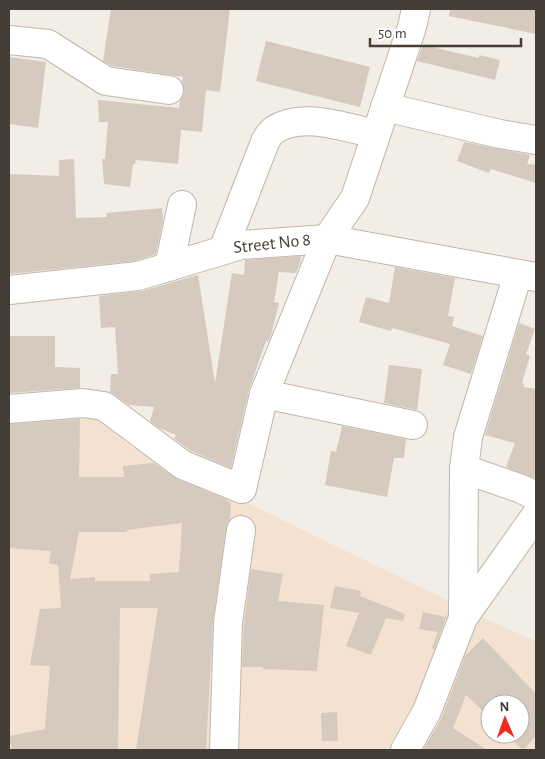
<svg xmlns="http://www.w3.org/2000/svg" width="545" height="759" viewBox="0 0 545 759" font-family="'Alegreya Sans',sans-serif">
  <rect width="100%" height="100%" fill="#f2ede5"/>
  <path fill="#f3e2d1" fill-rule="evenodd" d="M90,408L132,447L492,622L536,641V750H9V412ZM490,704H520V734H490Z"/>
  <g fill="#d6cabe" fill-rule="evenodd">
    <path d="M111,9H230L220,92L206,90L202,132L181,130L178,164L136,160L135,164H133L130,187L104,184L102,159H105L108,122H99L98,100L179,108L180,101L184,92L182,82L183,77L112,66L103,61Z"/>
    <path d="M450,9H536V34L449,16Z"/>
    <path d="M266,41L370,67L360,107L256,81Z"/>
    <path d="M423,45L479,58V55L500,60L495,80L417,61Z"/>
    <path d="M9,57L46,62L38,128L9,124Z"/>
    <path d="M464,142L530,155L527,164L536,165V183L491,169L489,173L457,161Z"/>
    <path d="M74,159L76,218L107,217L106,213L162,208L163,221L156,254L135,261L9,274V174L59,176V160Z"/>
    <path d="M301,256L300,263L296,273L279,272L274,302L279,303L271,335L268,342L266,341L249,390L231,468L191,451L174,439L176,435L159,428L150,421L154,407L129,405L110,392L111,374H118L115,327L101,328L99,296L142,291L198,275L215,383L232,273L244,275L245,260Z"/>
    <path d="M395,267L455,278L448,316L454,317L452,326L483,336L471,374L443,365L450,344L392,328L391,331L359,322L366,297L389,303Z"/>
    <path d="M519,323L535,329L526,354L530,356L522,383L524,384V387L536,389V479L506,467L515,443L485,435Z"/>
    <path d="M9,336H55V367L80,368V388L9,393Z"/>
    <path d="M389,365L422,369L417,410L384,403Z"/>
    <path d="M80,419L79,477H124L123,466L154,463L177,479L225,499L231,504L230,519L226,528L213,621L206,750H136L158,608H120L118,750H12L9,736L45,729L50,666L30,665L40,609L61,608L58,565L49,563L51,551L9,548V424ZM182,523L179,572L150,574V581H95V577L70,579L79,532H127V530Z"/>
    <path d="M342,426L406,439L404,458H394L387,497L325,485L331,451L336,452Z"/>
    <path d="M251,569L283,574L278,601L324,605L317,671L263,669V667H242L244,624Z"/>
    <path d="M335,586L361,591L360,596L405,614L403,621L386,618L371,655L346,646L359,613L330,608Z"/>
    <path d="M447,611V615L434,650L432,648L438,632L419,629L423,612L445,617Z"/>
    <path d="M483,638L536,694V736L523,750L506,734H520V704H490V718L466,695L453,728L487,750H423L442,717L465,656Z"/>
    <path d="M337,712L338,741H322L321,713Z"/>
  </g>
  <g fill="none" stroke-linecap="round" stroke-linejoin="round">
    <defs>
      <g id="minor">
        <path d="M9,40L48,44L106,81L169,90"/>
        <path d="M385,107L500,134L536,140"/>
        <path d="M223,250L265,142C267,138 270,133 274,130C303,111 346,128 376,134"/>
        <path d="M169,267L182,205"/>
        <path d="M518,274L468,437L464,469L519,488L536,496"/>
        <path d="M9,290L138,276L241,245L327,239L536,277"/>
        <path d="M264,394L413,425"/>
        <path d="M9,409L83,403L104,406L183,465L242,489L264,394L327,239L355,198L412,27L416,9"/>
        <path d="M463,618L464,469"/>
        <path d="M224,750L228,623L241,530"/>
        <path d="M405,750L427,711L463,618L536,515"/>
      </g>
    </defs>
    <use href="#minor" stroke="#bfb7ab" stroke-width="30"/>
    <use href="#minor" stroke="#fff" stroke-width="28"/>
  </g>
  <g text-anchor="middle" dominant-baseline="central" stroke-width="5" stroke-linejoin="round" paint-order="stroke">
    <g font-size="18" fill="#443d35" stroke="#fff">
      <text transform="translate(272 244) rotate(-6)">Street No 8</text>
    </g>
  </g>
  <rect width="545" height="759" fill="none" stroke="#443d35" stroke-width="20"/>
  <g transform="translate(505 719) rotate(358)"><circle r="24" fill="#ffffff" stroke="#b4b1ae"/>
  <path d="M0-4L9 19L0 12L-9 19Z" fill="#ef2d1f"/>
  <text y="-8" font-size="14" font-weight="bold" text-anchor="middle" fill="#443d35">N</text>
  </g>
  <path d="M370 38v8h151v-8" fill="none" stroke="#443d35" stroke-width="2.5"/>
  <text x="378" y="38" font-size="15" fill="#443d35" stroke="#ffffff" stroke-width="4" paint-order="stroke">50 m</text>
</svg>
